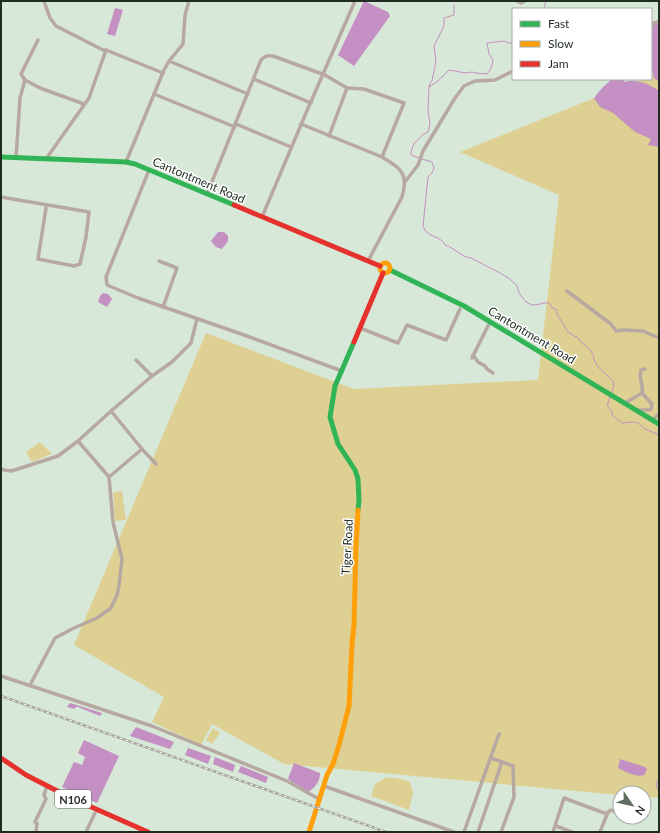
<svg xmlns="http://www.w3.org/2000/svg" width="660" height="833" viewBox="0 0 660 833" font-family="Lato,sans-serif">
  <rect width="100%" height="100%" fill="#d7e8d8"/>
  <g fill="#ded092">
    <path d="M659,72V798L644,797V793H620V795L284,764L212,724L201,745L152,722L164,697L74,645L206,333L354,389L538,380L559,195L460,152L642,79H651V75Z"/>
    <path d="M40,442L52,454L32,462L26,452Z"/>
    <path d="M122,491L126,520L115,521L113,492Z"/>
    <path d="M213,728L220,733L212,744L206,740Z"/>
    <path d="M385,778C395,777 402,779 410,782L413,793L409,810L371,796L375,784Z"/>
  </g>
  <g fill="#c48fc3">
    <path d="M364,1L388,12L390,16L354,66L338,55Z"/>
    <path d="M115,8L123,10L115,36L107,34Z"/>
    <path d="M655,23L659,24V82L654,78L653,73L651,70V30Z"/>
    <path d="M612,79H622L625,82C636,78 650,85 659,91V147L648,145L651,139L635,132L613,113L600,107L594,98L602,88Z"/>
    <path d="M218,232H224L228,236V241L222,249L216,247L211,241Z"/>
    <path d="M103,293L108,294L112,299L107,307L98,302L100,296Z"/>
    <path d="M70,703L102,713L100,716L78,707H76L74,709L67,707Z"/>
    <path d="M136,727L174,742L170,749L130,736Z"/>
    <path d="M84,740L119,756L97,803L62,787L74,762L82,765L85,757L78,753Z"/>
    <path d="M188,748L211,756L208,764L185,755Z"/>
    <path d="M215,757L235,765L233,772L213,764Z"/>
    <path d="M620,759L645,767L647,769C646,771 646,773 644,775C638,778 623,771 618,768Z"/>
    <path d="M294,763L320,773C320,781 316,786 310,791H307L288,779Z"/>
    <path d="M241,766L268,777L266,783L238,772Z"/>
  </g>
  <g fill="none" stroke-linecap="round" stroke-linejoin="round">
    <g stroke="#c48fc3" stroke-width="1">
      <path d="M544,9L546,1"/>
      <path d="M429,87L430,83L432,81L436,61L434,46L444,26V18L454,15V5"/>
      <path d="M419,158L411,155V152L414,143L418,140L422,135L428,132L430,123L428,112L429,87L438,81L449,70L466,73L472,72L476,73L487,74C491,70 492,66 493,60L489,54L487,43L505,41L507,43H513"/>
      <path d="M422,159L432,162L434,168L432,173L428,177L423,226C426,238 441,235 445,245C455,248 461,257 471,258L500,273L510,279L517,286L519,293L526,302L532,305L541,304L542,303H548L550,304L551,307L557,310V314L568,332L578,338L581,342L590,350L594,356L593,358L598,367L613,381L614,384L612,392"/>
      <path d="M610,397C608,404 605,406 612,411V415L622,423L634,422L638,423L645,429L657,434L659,437"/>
      <path d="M659,777L656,786L659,791"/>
    </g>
    <g stroke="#b7a8a1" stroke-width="3.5">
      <path d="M44,1L50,18L56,26L103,50H106"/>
      <path d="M517,1L521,3L525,1"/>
      <path d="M651,28L654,23L657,22L659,23"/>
      <path d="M38,40L21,74L25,80L40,88L84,104"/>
      <path d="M169,61L248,94"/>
      <path d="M254,79L311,103"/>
      <path d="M154,94L235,127"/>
      <path d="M236,124L291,147"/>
      <path d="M301,124L382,157C401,168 409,174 402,197L368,261"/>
      <path d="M329,136L347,88"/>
      <path d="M16,158L20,98L25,80"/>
      <path d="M46,159L89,98L106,50L163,73"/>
      <path d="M126,162L164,70L169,61L183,44L185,15L189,1"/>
      <path d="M149,170L106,277L107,285L138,298L247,336L342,371"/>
      <path d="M405,182L418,165L423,151L455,98L464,86L475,81L495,80L513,71"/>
      <path d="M207,194L261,60C265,56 267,55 273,56L325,75L347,88L364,89L404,103L382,157"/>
      <path d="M1,197L89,212L86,237L80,264L74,266L38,259L46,208"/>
      <path d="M262,217L306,113L355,1"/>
      <path d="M159,261L177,268L163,307"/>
      <path d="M567,291L611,324L616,331L623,330L643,331L659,338"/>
      <path d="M360,328L398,343L407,325L446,340L460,309"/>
      <path d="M473,355L478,362L485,366L487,369L493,373"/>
      <path d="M472,358L490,322"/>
      <path d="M136,360L152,376"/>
      <path d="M625,403L642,393C644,384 638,379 641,370L645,369"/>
      <path d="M637,410H649L651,409L652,404L642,393"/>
      <path d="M652,420L659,414"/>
      <path d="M142,449L156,464"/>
      <path d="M1,469L4,470L11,471L18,469L58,456L78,441L111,411L152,376L172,362L191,343L197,319"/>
      <path d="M109,477L142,449L111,411"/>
      <path d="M1,676L152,726L287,781L319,799"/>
      <path d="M30,685L55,638L74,628L97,618L111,608L117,595L119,585L122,559L113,522L109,477L78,441"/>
      <path d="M491,758L513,766L514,797L501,832"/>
      <path d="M324,786L454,832"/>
      <path d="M630,817L640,820"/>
      <path d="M556,826L572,832"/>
      <path d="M36,832L37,823L35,822L46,799L44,795L46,789"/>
      <path d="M86,832L95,813"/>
      <path d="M464,832L499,734"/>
      <path d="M478,832L502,762"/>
      <path d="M553,832L564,798L607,814"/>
      <path d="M600,832L608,812L611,810L620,814"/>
    </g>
    <g stroke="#30b455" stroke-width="5">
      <path d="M1,157L126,162L135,164L234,205"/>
      <path d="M390,270L464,306L659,424"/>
      <path d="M354,342L335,386L330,417L338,444L355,470L358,479L359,500L358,510"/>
    </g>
    <g stroke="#ff9f0a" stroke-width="5">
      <circle cx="385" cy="268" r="5"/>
      <path d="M309,832L327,775L333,764L339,745L349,706L352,645L354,624L356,548L358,510"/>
    </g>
    <g stroke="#e5322d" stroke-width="5">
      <path d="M234,205L380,266"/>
      <path d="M354,342L383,273"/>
      <path d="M1,758L26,775L71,798L148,832"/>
    </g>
    <defs>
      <path id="rail" d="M1,696L386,832"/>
    </defs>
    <use href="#rail" stroke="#a8a89e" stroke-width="2.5"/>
    <use href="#rail" stroke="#fff" stroke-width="1" stroke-dasharray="3" stroke-linecap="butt"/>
  </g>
  <g text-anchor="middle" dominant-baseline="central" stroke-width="3" stroke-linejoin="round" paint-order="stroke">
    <rect fill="#fff" stroke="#626b64" stroke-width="1" x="55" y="790" width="36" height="18" rx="3"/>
    <g font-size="11" font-weight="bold" fill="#1f2c21">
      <text x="73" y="799">N106</text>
    </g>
    <g font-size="12" fill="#1f2c21" stroke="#fff">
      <text transform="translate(199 180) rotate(23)">Cantontment Road</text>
      <text transform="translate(532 335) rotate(31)">Cantontment Road</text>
      <text transform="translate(347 547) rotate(-87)">Tiger Road</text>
    </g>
  </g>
  <rect width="660" height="833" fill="none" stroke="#1f2c21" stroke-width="4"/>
  <rect x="512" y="8" width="140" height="72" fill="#ffffff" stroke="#a5aba6"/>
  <rect x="520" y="21" width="20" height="6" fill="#30b455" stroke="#a5aba6"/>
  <text x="548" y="28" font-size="12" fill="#1f2c21">Fast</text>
  <rect x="520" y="41" width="20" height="6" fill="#ff9f0a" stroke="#a5aba6"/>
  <text x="548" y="48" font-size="12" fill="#1f2c21">Slow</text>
  <rect x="520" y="61" width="20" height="6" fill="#e5322d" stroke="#a5aba6"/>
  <text x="548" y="68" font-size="12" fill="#1f2c21">Jam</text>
  <g transform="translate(632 805) rotate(124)"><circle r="19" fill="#ffffff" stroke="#a5aba6"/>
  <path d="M0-3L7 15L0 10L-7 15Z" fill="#5f6e61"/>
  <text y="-6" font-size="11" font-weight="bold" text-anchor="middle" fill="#1f2c21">N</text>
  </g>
</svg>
